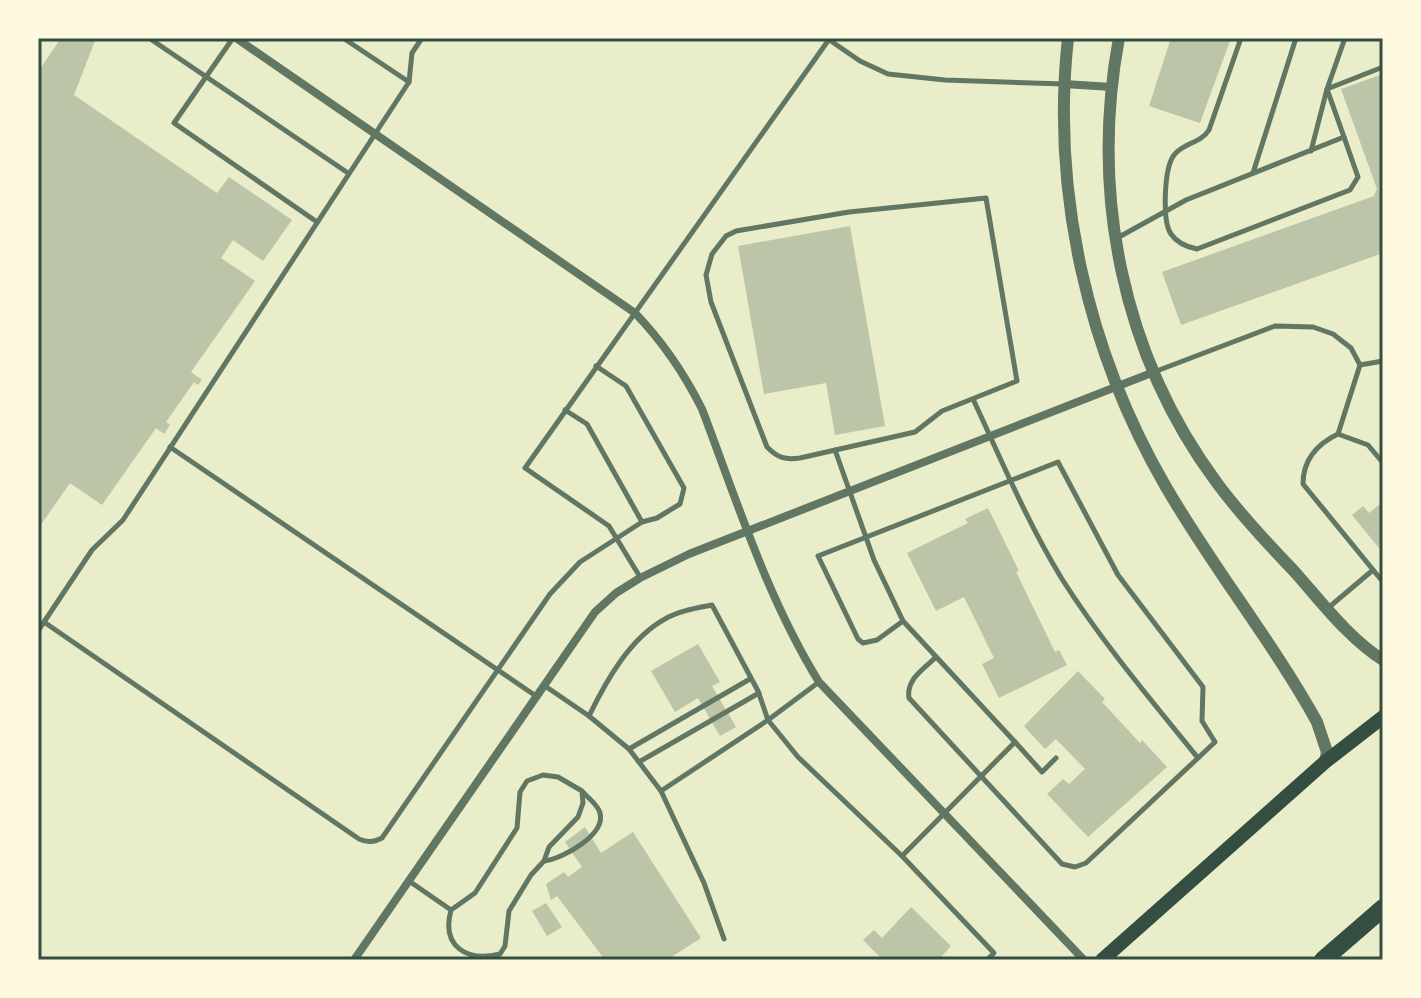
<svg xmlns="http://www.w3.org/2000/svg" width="1421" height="998" viewBox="0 0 1421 998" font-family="'Public Sans',sans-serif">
  <rect width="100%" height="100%" fill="#e9edc9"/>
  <g fill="#bcc5a7">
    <path d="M61,38H96L74,95L217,193L229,177L292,220L263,261L233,240L221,258L255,281L191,372L202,380L198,385L194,382L166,422L170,425L164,434L156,428L102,505L70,483L38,529V72Z"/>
    <path d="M1171,38H1231L1200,123L1149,106Z"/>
    <path d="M1383,74V253L1181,325L1162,272L1374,196L1377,189L1341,89Z"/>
    <path d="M850,226L885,426L835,435L826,383L764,394L738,246Z"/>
    <path d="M1380,504L1383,508V553L1352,515L1363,506L1369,513Z"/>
    <path d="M988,508L1019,571L1016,572L1055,652L1059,650L1067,665L999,698L982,664L994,658L964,597L936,611L907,553L968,523L965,519Z"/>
    <path d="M698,644L720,682L712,686L736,727L720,736L698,698L675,712L651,671Z"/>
    <path d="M1078,671L1105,699L1102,702L1140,743L1142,740L1167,767L1088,837L1047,794L1063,779L1069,784L1085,769L1056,739L1045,749L1024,726Z"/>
    <path d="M585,827L601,853L633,832L701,938L667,960H605L557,896L551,900L546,884L564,872L568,877L582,867L565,842Z"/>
    <path d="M546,903L562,927L547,936L532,911Z"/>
    <path d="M911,907L951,946L938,960H883L863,940L874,930L882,938Z"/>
  </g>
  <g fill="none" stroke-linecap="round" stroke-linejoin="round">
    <g stroke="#617663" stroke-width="5">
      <path d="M149,38L348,173"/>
      <path d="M233,38L174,123L317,222"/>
      <path d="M343,38L409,82"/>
      <path d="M1241,38L1209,130C1201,143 1183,143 1174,155C1164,168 1162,221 1171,234C1177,243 1187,247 1197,249L1350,190L1358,177L1344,137"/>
      <path d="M828,39L860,61L888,74L945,80L1064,84"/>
      <path d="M38,41L40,38"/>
      <path d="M1311,151L1327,89L1345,38"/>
      <path d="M1253,173L1296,38"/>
      <path d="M986,198L1017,381L942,411L915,432L800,458C785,460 778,458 767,447L711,302L706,275L712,254L726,236L736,231L849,212Z"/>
      <path d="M1119,237L1186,200L1344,137L1327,89L1383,67"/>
      <path d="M1360,365L1383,361"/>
      <path d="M596,366L626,386L684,488L680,504L657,518L642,522"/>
      <path d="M1154,372L1275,326L1313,327L1333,334L1351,348L1360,365L1338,434"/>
      <path d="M170,447L536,696"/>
      <path d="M1383,463L1368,445L1338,434C1317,444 1303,460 1303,484L1383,582"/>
      <path d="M640,577L609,526L525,468L830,38"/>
      <path d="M1328,608L1373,570"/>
      <path d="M903,621L877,640L863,643L858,639L818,556L1058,462L1118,575L1203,687L1202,721L1215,742L1198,758"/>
      <path d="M44,622L359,839C368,843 374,842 382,838L550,594L580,562L642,522L587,424L565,410"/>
      <path d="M38,631L92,550L123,520L409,82L412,53L422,38"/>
      <path d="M936,657C924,669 906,679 909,698L1062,864L1075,867L1086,863L1198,758C1151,700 1102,642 1062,579C1027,522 1001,459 973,399"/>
      <path d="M545,686L589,716L629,749L661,791L768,720L819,682"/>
      <path d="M589,716C606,681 630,638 665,619C678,611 697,608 712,605L758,691L768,720L798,757L902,856L1015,742L903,621L874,560L835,450"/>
      <path d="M1015,742L1042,772L1056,758"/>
      <path d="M629,749L750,679"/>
      <path d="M639,762L759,693"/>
      <path d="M543,775L558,777L582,791L583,803L578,817L549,847L544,861L531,875L509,911L505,946L500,954C467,962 441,947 451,910L475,893L517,828L520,792L527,781Z"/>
      <path d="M661,791L704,883L724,939"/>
      <path d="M902,856L994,953L987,960"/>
      <path d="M544,861C562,859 606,835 600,813C598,805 589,799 584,793"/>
      <path d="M409,881L451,910"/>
    </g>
    <g stroke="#617663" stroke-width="8">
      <path d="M236,38L635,313C663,342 684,373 702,409C737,501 767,598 819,682L1084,960"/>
      <path d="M1064,84L1112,87"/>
      <path d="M354,960L595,612L616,593L640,578L689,554L1154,372"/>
    </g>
    <g stroke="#617663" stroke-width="12">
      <path d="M1068,38C1051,192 1088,353 1166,487C1213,568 1272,641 1317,722L1327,752L1325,762"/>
      <path d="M1119,38C1090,193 1122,355 1217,483C1240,514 1266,542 1293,570C1320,600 1348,638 1383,660"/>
    </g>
    <path stroke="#344e41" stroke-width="14" d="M1102,960L1325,762L1383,717"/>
    <path stroke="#344e41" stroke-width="18" d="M1323,960L1383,908"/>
  </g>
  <rect width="1421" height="998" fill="none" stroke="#fefae0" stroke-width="80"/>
  <rect x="40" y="40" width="1341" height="918" fill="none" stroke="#344e41" stroke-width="3"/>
</svg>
